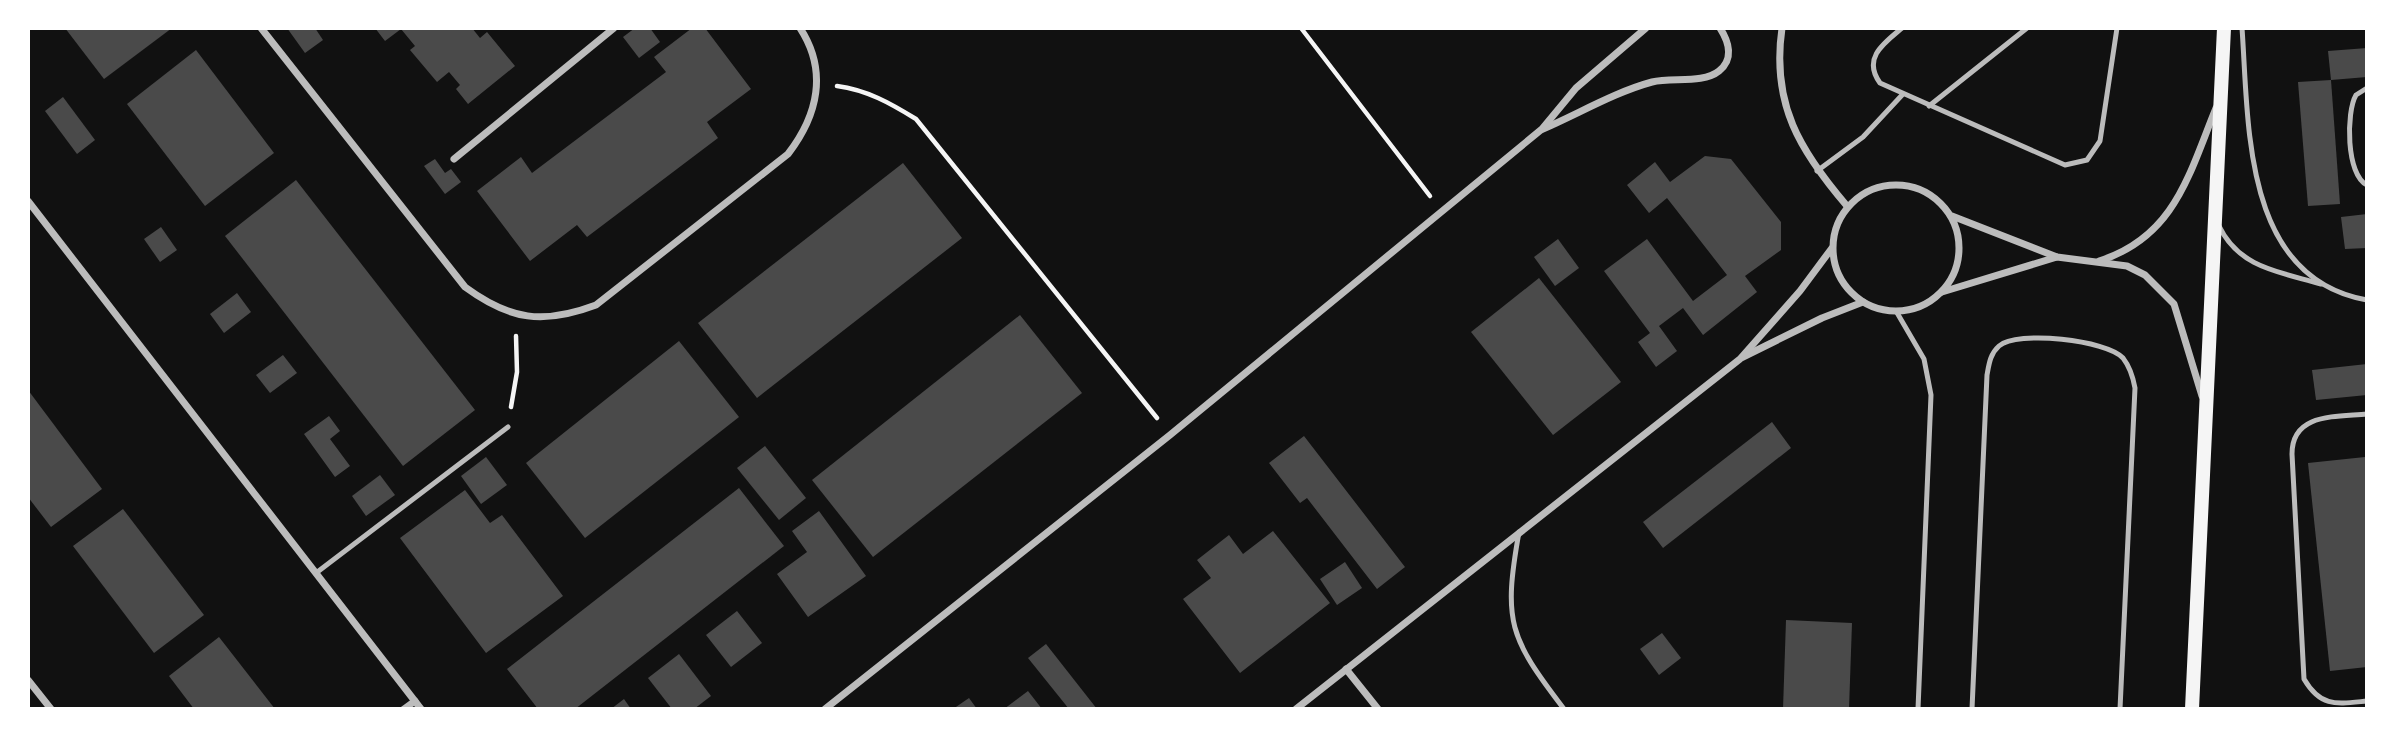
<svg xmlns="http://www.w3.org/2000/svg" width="2395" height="737" viewBox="0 0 2395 737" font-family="'Roboto Condensed',sans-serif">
  <rect width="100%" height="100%" fill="#111"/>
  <g fill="#4a4a4a">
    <path d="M65,28H172L104,79Z"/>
    <path d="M287,28H315L323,40L305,53Z"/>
    <path d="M375,28H472L480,38L487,32L515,66L468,104L456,89L460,85L449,72L437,82L410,50L415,46L401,29L385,41Z"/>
    <path d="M635,28H650L660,42L639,58L623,37Z"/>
    <path d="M692,28H705L751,89L707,122L718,138L587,237L577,225L530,261L477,191L521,157L532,173L666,72L654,57Z"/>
    <path d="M2367,48V77L2331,80L2328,51Z"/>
    <path d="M196,50L274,153L205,206L127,104Z"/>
    <path d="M2331,80L2340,204L2308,206L2298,82Z"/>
    <path d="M63,97L95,140L77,154L45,111Z"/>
    <path d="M1705,156L1731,159L1781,222V250L1745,276L1757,292L1703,335L1683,308L1659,326L1677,351L1656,367L1638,342L1650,333L1604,271L1647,239L1693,301L1727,275L1667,198L1649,213L1627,185L1655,162L1670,182Z"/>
    <path d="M435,159L445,173L451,169L461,182L445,194L424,166Z"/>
    <path d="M903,163L962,238L757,398L698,323Z"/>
    <path d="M296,180L475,410L403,466L225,236Z"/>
    <path d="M2367,214V248L2345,249L2341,217Z"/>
    <path d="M161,227L177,250L160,262L144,239Z"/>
    <path d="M1558,239L1579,268L1555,286L1534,257Z"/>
    <path d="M1539,278L1621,382L1553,435L1471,332Z"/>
    <path d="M237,293L251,312L224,333L210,314Z"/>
    <path d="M1020,315L1082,393L873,557L812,480Z"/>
    <path d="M679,341L739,417L585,538L526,463Z"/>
    <path d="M283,355L297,373L270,393L256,375Z"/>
    <path d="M2367,364V395L2316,400L2312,370Z"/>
    <path d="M28,390L102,489L51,527L28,497Z"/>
    <path d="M329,416L340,431L330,439L350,466L335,477L304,434Z"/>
    <path d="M1772,422L1791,448L1663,548L1643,522Z"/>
    <path d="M1304,436L1405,567L1377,589L1307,498L1300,503L1269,463Z"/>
    <path d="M765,446L806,498L779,520L737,468Z"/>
    <path d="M486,457L507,485L481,504L461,476Z"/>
    <path d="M2365,457L2367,667L2330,671L2308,463Z"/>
    <path d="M380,475L395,495L366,516L352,496Z"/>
    <path d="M739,488L784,546L575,709H538L507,669Z"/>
    <path d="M465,490L490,523L502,515L563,596L486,653L400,538Z"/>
    <path d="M123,509L204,615L154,653L73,546Z"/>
    <path d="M819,511L866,576L808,617L777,574L807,552L792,531Z"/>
    <path d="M1273,531L1330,603L1240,673L1183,599L1211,578L1197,560L1229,535L1243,554Z"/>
    <path d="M1345,562L1362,588L1337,605L1320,579Z"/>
    <path d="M737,611L762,643L731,667L706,635Z"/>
    <path d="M1786,620L1852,623L1849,709H1783Z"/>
    <path d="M1662,633L1681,658L1659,675L1640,649Z"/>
    <path d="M219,637L275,709H194L169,676Z"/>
    <path d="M1046,644L1097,709H1069L1028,658Z"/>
    <path d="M679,654L711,696L694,709H672L648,678Z"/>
    <path d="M1028,691L1042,709H1004Z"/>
    <path d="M969,698L977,709H953Z"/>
    <path d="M624,699L631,709H611Z"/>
  </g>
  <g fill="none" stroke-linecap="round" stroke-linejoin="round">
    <g stroke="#f5f5f5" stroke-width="4.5">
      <path d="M1301,28L1430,196"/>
      <path d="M837,86C867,90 890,103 916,119L1157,418"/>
      <path d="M511,407L517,372L516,336"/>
    </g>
    <g stroke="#bcbcbc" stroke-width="5">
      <path d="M1902,28C1884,43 1862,58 1880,83L2065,165L2087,160L2100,141L2117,28"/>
      <path d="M2242,28C2249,124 2242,278 2367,300"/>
      <path d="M2367,88L2356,95C2346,112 2346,175 2367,185"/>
      <path d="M1929,106L2027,28"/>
      <path d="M1817,171L1863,137L1903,94"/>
      <path d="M2219,226C2239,268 2280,272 2321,284"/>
      <path d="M1896,311L1924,359L1931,395L1918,709"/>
      <path d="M2367,414C2335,417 2292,413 2292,454L2304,679C2321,708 2337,704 2367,701"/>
      <path d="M1519,532C1503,622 1509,637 1564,709"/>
      <path d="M316,573L508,427"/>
      <path d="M1972,709L1987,375C1989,364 1990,354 1999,346C2017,330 2107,340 2123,358C2130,367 2133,377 2135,388L2120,709"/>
    </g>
    <g stroke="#bcbcbc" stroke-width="7">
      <path d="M261,28L465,287C510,320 543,325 596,305L788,154C818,115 828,71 800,28"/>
      <path d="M1782,28C1771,104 1800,151 1847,206"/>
      <path d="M1543,129C1578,114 1615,92 1652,82C1672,77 1703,84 1719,71C1734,59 1729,42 1720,28"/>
      <path d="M454,159L614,28"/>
      <circle cx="1896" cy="248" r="63"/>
      <path d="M28,201L421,709"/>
      <path d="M1952,216L2057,257L2127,266L2145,275L2174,304L2202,396"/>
      <path d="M2099,261C2175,237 2189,174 2216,108"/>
      <path d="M1942,292L2057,257"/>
      <path d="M1743,357L1822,318L1863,302"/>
      <path d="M1346,669L1378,709"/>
      <path d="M28,680L51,709"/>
      <path d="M404,709L415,701"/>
      <path d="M825,709L1170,435L1542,129L1576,88L1646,28"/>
      <path d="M1296,709L1740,359L1800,291L1832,248"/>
    </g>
    <path stroke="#f5f5f5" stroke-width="14" d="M2192,709L2224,28"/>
  </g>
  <rect width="2395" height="737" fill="none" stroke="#ffffff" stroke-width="60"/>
</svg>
